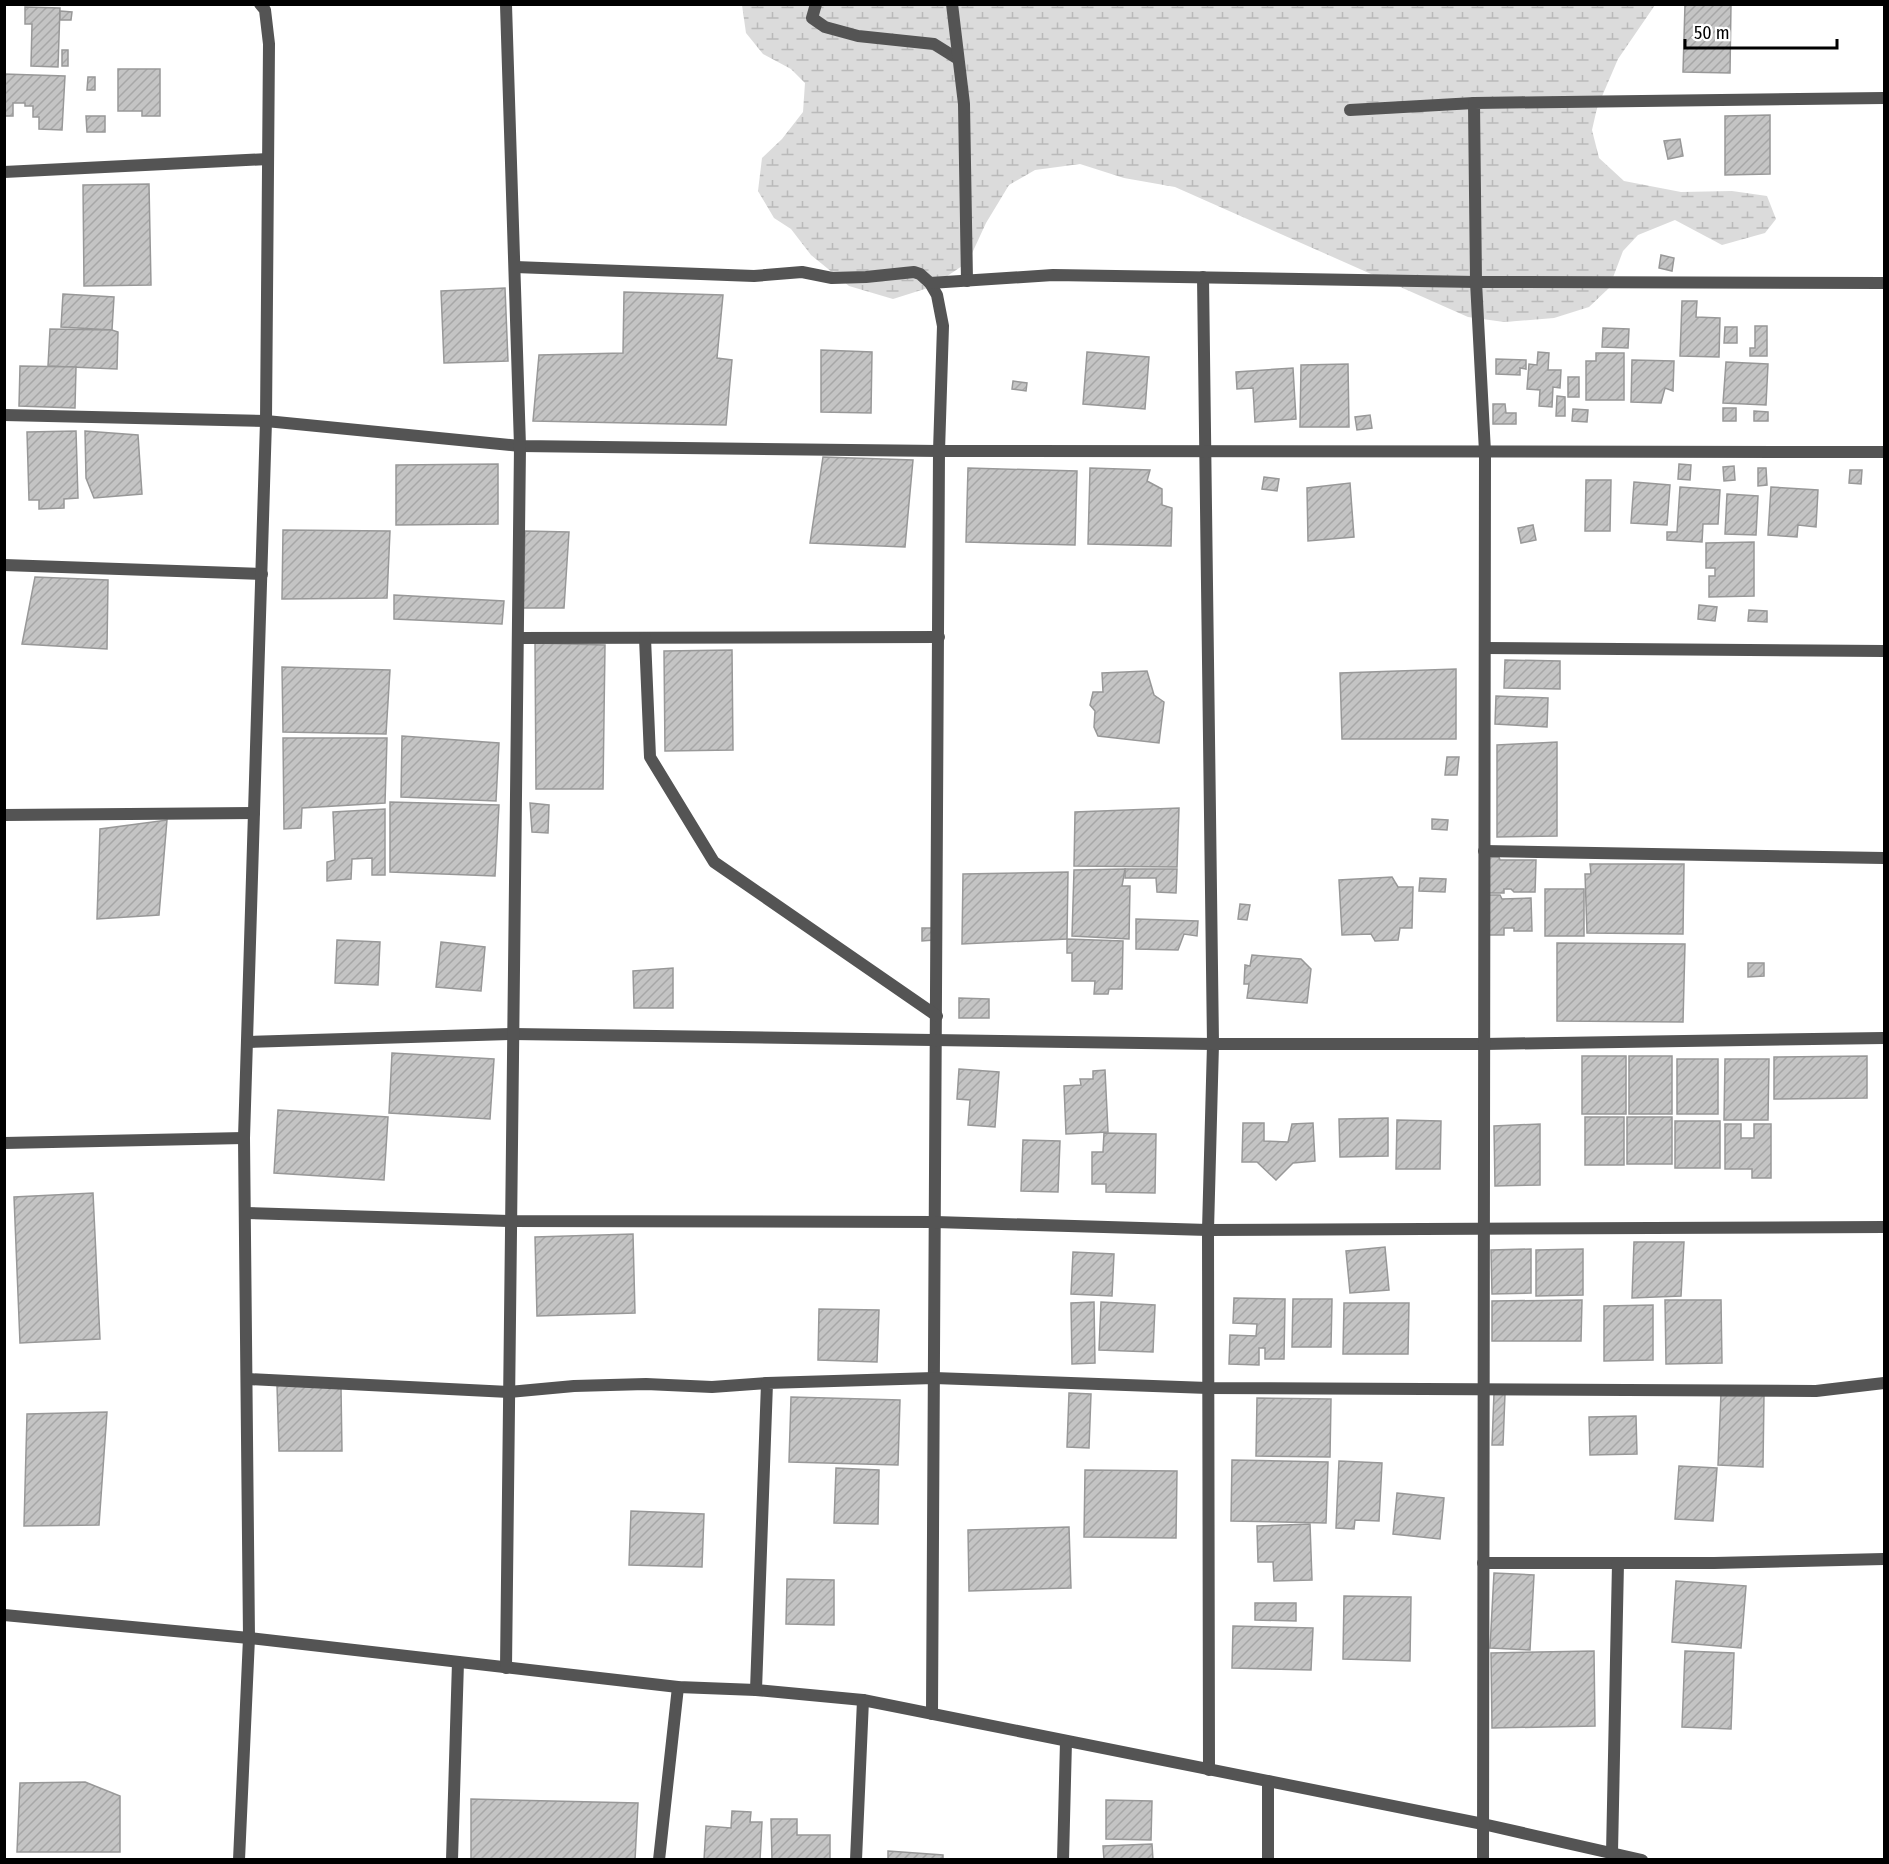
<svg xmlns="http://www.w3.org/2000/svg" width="1889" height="1864" viewBox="0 0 1889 1864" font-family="'Fira Sans Condensed',sans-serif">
  <defs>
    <pattern id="wetland-marsh" width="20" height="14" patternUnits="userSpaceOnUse" patternTransform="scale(1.5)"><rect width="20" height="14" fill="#dbdbdb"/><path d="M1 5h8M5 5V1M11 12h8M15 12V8" fill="none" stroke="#bababa"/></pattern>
    <pattern id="building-hatch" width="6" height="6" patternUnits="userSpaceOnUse" patternTransform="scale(1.5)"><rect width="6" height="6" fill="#c4c4c4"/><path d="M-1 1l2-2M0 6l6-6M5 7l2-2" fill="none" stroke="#a7a7a7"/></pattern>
  </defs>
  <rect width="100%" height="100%" fill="#fff"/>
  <path fill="url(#wetland-marsh)" d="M742,5H1655L1618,59L1597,108L1592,130L1599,158L1624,181L1681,192L1732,191L1767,196L1776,219L1765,233L1722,245L1675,220L1638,235L1623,251L1609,288L1589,307L1554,318L1504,322L1468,317L1175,187L1124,178L1080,164L1035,170L1009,185L986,223L968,262L931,287L893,299L849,286L811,255L791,229L774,218L758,191L762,158L782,139L803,112L805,83L791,69L763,54L746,33Z"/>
  <g fill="url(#building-hatch)" stroke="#989898" stroke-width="1.5">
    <path d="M1685,4H1731L1730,73L1683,72Z"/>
    <path d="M25,7L60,8L58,67L31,66L32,24H25Z"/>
    <path d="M60,11L72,12L71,20H60Z"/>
    <rect x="62" y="50" width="6" height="16"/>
    <path d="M118,69H160V116H142V111H118Z"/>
    <path d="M4,74L65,76L62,130L39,129V117H33V106H25V103H13V116H4Z"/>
    <path d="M88,77H95V90H87Z"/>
    <path d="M1770,115V174L1725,175V116Z"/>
    <path d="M86,116H105V132H87Z"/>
    <path d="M1680,139L1683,156L1668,159L1664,141Z"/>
    <path d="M149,184L151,285L84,286L83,185Z"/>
    <path d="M1661,255L1674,258L1672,271L1659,268Z"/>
    <path d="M505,288L508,361L444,363L441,291Z"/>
    <path d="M624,292L723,295L717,358L732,360L726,425L533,421L539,355L623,353Z"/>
    <path d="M63,294L114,297L112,330L61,327Z"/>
    <path d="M1682,301H1697L1696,317L1720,318L1719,357L1680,356Z"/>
    <path d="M1755,326H1767V356H1750V348H1755Z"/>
    <path d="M1725,327H1737V343H1724Z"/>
    <path d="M1603,328L1629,329L1628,348L1602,347Z"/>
    <path d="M50,329L112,330L118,332L117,369L48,366Z"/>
    <path d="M821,350L872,352L871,413L821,412Z"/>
    <path d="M1087,352L1149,357L1145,409L1083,404Z"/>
    <path d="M1538,352L1549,353L1548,370H1561L1560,388L1553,387L1552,407L1539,406L1540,390L1527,389L1529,364L1537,365Z"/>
    <path d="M1596,353H1624V400H1586V361H1596Z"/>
    <path d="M1496,359L1526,360V369L1520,368V375L1496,374Z"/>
    <path d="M1632,360L1674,361L1673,391L1665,388L1661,403L1631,402Z"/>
    <path d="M1726,362L1768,364L1766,405L1723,403Z"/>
    <path d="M1348,364L1349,427H1300L1301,365Z"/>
    <path d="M20,366L76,367L75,408L19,406Z"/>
    <path d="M1293,368L1296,419L1255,422L1253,388L1237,389L1236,372Z"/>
    <rect x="1568" y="377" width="11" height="20"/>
    <path d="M1013,381L1027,383L1026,391L1012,389Z"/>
    <path d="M1557,396L1565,397V416H1556Z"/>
    <path d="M1493,404H1505L1506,413H1516V424H1493Z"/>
    <rect x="1723" y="408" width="13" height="13"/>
    <path d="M1573,409L1588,410L1587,422L1572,421Z"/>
    <path d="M1754,411L1768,412V421H1754Z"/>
    <path d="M1370,415L1372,428L1357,430L1355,417Z"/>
    <path d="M76,431L78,498L64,499V508L39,509V500H29L27,432Z"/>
    <path d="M85,431L138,435L142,494L94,498L86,478Z"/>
    <path d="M823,457L913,460L905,547L810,543Z"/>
    <path d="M498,464V524L396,525V465Z"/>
    <path d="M1679,464L1691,465L1690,480L1678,479Z"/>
    <path d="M1734,466L1735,480L1724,481L1723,467Z"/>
    <path d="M968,468L1077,471L1075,545L966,542Z"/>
    <path d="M1090,468L1150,470L1147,481L1162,489V505L1172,508L1171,546L1088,544Z"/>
    <path d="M1758,468H1766L1767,485L1758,486Z"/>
    <path d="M1850,470H1862L1861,484L1849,483Z"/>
    <path d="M1264,477L1279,479L1277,491L1262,489Z"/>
    <path d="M1586,480H1611L1610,531H1585Z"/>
    <path d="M1634,482L1670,485L1667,525L1631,523Z"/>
    <path d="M1350,483L1354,537L1308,541L1307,488Z"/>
    <path d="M1680,487L1720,490L1718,524H1703L1702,542L1667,540V532H1677Z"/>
    <path d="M1771,487L1818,490L1816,527L1798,525L1797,537L1768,535Z"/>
    <path d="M1727,494L1758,496L1756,535L1725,534Z"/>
    <path d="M1533,525L1536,540L1521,543L1518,528Z"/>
    <path d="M283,530L390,531L387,598L282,599Z"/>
    <path d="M525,531L569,532L564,608H523Z"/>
    <path d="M1754,542V596L1709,597V576H1715V568H1706V543Z"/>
    <path d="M35,577L108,580L107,649L22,644Z"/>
    <path d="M394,595L504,601L502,624L394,619Z"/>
    <path d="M1699,605L1717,607L1715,621L1698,619Z"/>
    <path d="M1749,610L1767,611V622L1748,621Z"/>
    <path d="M535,643L605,645L603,789H536Z"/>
    <path d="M732,650L733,750L665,751L664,651Z"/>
    <path d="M1505,660L1560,661V689L1504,688Z"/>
    <path d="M282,667L390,670L386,734L283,732Z"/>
    <path d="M1456,669V739H1342L1340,673Z"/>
    <path d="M1147,671L1154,695L1164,702L1159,743L1098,736L1094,727L1095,711L1090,705L1093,692H1103L1102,673Z"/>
    <path d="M1496,696L1548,698L1547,727L1495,724Z"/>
    <path d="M402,736L499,743L496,801L401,797Z"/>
    <path d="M283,738H387L385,803L302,808L301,828L284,829Z"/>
    <path d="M1557,742V836L1497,837V745Z"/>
    <path d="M1447,757H1459L1457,775H1445Z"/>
    <path d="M390,802L499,805L495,876L390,872Z"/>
    <path d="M530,803L549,805L548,833L532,832Z"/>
    <path d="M1179,808L1177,867L1074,866L1075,812Z"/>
    <path d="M385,809V875H372V858L352,859L351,879L327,881V862L335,860L333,812Z"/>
    <path d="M1432,819L1448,820L1447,830L1432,829Z"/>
    <path d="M167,820L159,915L97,919L100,829Z"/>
    <path d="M1488,857H1499L1500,860H1536L1535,892H1514L1511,889H1504V893H1489Z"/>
    <path d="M1590,864H1684L1683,934L1587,933L1585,874H1591Z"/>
    <path d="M1125,869H1177L1176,893L1157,892L1156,878H1125Z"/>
    <path d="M1125,869L1122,886H1130L1129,939L1072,936L1074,870Z"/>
    <path d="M1068,872L1067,939L962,944L963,874Z"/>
    <path d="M1392,877L1398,887H1413L1412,928H1400L1398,940L1375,941L1371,934L1342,935L1339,880Z"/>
    <path d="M1420,878L1446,879L1445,892L1419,891Z"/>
    <rect x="1545" y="889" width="39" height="47"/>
    <path d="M1489,895H1500L1502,899L1531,898L1532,931H1514V928H1504V935H1487Z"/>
    <path d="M1240,904L1250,905L1247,920L1238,919Z"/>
    <path d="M1136,919L1198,921L1197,936L1184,934L1178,950L1136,949Z"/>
    <path d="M922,928H933L934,940L922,941Z"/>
    <path d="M1067,939L1123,941L1122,989H1109L1108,994H1094L1095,981H1072V953H1067Z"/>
    <path d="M337,940L380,942L378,985L335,983Z"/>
    <path d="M441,942L485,947L481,991L436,987Z"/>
    <path d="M1557,943L1685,944L1683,1022L1557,1021Z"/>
    <path d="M1252,955L1301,959L1311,969L1307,1003L1247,998L1249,984H1244L1245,965L1250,966Z"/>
    <path d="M1748,963H1764V976L1748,977Z"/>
    <path d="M673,968V1008H634L633,971Z"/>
    <path d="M959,998L989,999V1018H959Z"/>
    <path d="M392,1053L494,1059L490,1119L389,1113Z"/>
    <rect x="1582" y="1056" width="44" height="58"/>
    <rect x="1629" y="1056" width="43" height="58"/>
    <path d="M1867,1056V1098L1774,1099V1057Z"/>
    <rect x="1677" y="1059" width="41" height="55"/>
    <path d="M1725,1059H1769L1768,1120H1724Z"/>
    <path d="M959,1069L999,1072L995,1127L968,1125L970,1100L957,1099Z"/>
    <path d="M1105,1070L1108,1132L1066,1134L1064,1086L1081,1085L1080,1079H1093V1071Z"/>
    <path d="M278,1110L388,1117L384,1180L274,1173Z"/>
    <rect x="1585" y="1117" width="39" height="48"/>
    <rect x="1627" y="1117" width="45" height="47"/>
    <path d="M1388,1118V1156L1340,1157L1339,1119Z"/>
    <path d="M1397,1120L1441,1121L1440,1169H1396Z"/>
    <rect x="1675" y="1121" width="45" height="47"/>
    <path d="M1243,1123H1264V1141L1288,1142L1292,1124L1313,1123L1315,1161L1293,1163L1276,1180L1257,1162H1242Z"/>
    <path d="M1540,1124V1185L1495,1186L1494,1126Z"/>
    <path d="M1725,1124H1741V1138H1754V1124H1771V1178H1752V1169H1725Z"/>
    <path d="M1104,1133L1156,1134L1155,1193L1106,1192V1184H1092V1152H1103Z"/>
    <path d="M1023,1140L1060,1141L1058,1192L1021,1191Z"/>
    <path d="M93,1193L100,1339L20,1343L14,1197Z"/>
    <path d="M633,1234L635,1313L537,1316L535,1237Z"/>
    <path d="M1634,1242H1684L1681,1296L1632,1298Z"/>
    <path d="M1385,1247L1389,1290L1350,1293L1346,1251Z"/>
    <path d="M1531,1249V1293L1492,1294L1491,1250Z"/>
    <path d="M1583,1249V1295L1536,1296V1250Z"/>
    <path d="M1073,1252L1114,1254L1112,1296L1071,1294Z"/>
    <path d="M1234,1298L1285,1299L1284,1359H1265V1348H1259V1365L1229,1364L1230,1335L1256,1336L1257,1324L1233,1323Z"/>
    <path d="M1293,1299H1332L1331,1347H1292Z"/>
    <path d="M1582,1300L1581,1341H1492V1301Z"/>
    <path d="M1665,1300H1721L1722,1363L1666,1364Z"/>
    <path d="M1094,1302L1095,1363L1072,1364L1071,1303Z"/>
    <path d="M1101,1302L1155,1305L1153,1352L1099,1350Z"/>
    <path d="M1344,1303H1409L1408,1354H1343Z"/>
    <path d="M1653,1305V1360L1604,1361V1306Z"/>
    <path d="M819,1309L879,1310L877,1362L818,1360Z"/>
    <path d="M277,1385L341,1388L342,1451H279Z"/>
    <path d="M1069,1393L1091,1394L1089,1448L1067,1447Z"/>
    <path d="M1494,1393L1505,1394L1503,1445H1492Z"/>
    <path d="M1721,1393L1764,1394L1763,1467L1718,1465Z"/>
    <path d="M791,1397L900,1400L898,1465L789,1462Z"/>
    <path d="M1257,1398L1331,1399L1330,1457L1256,1456Z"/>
    <path d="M107,1412L99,1525L24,1526L27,1414Z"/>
    <path d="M1636,1416L1637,1454L1590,1455L1589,1417Z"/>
    <path d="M1232,1460L1328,1462L1326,1523L1231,1521Z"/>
    <path d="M1339,1461L1382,1463L1379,1521L1355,1520L1354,1529L1336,1528Z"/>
    <path d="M1679,1466L1717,1468L1713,1521L1675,1519Z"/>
    <path d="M836,1468L879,1470L878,1524L834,1523Z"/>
    <path d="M1085,1470L1177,1471L1176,1538L1084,1537Z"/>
    <path d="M1397,1493L1444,1498L1440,1539L1393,1534Z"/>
    <path d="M631,1511L704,1514L702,1567L629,1565Z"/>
    <path d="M1310,1524L1312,1580L1274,1581L1273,1562H1258L1257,1526Z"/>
    <path d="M1069,1527L1071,1588L969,1591L968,1530Z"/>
    <path d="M1494,1573L1534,1575L1530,1650L1490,1648Z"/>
    <path d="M787,1579L834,1580V1625L786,1624Z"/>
    <path d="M1676,1581L1746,1586L1741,1648L1672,1642Z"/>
    <path d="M1344,1596L1411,1597L1410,1661L1343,1659Z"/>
    <path d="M1255,1603H1296V1621L1255,1620Z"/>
    <path d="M1233,1626L1313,1628L1311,1670L1232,1668Z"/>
    <path d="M1594,1651L1595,1726L1492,1728L1491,1653Z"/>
    <path d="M1685,1651L1734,1653L1731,1729L1682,1727Z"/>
    <path d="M85,1782L120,1796V1852H17L20,1783Z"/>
    <path d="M471,1799L638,1803L635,1860L471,1859Z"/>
    <path d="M1106,1800L1152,1801L1151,1840L1106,1839Z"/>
    <path d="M732,1811L751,1812L750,1822H762L760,1860H704L706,1826L731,1828Z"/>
    <path d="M771,1819H797V1835H830V1860H772Z"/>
    <path d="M1152,1844L1153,1860H1104L1103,1846Z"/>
    <path d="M888,1851L943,1855V1860H888Z"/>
  </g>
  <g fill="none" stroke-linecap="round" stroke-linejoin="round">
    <g stroke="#545454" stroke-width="12">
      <path d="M816,4L812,18L825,27L858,36L934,44L958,59"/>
      <path d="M952,4L964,104L967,281"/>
      <path d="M1350,110L1474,103"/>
      <path d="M4,172L268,159"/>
      <path d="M515,267L754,276L802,272L832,278L866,277L914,272L920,274L930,283L937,295L943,326L939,451L932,1714"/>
      <path d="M1203,277L1213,1044L1208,1230L1209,1770"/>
      <path d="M930,283L1053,275L1476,282L1884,283"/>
      <path d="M4,415L266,421L520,446L939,451L1884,452"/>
      <path d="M4,565L262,574"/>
      <path d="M518,638L939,637"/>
      <path d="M645,638L650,757L714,862L937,1016"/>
      <path d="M1485,648L1884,651"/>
      <path d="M4,815L254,813"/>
      <path d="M1484,851L1884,858"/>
      <path d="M247,1042L512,1034L1213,1044H1484L1884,1038"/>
      <path d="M4,1143L244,1138"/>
      <path d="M245,1213L509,1221L935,1222L1208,1230L1884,1227"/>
      <path d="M248,1379L509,1392L574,1386L646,1384L712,1387L767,1383"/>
      <path d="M1483,1563H1714L1884,1559"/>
      <path d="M4,1615L249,1638L678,1687L756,1690L863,1700L1483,1824L1642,1860"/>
      <path d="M506,1668L520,446L506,5"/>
      <path d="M756,1690L767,1383L934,1378L1208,1388L1816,1391L1884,1383"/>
      <path d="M1268,1781V1860"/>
      <path d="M1612,1853L1618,1563"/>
      <path d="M239,1860L249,1638L244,1138L266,421L269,44L265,10L260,4"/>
      <path d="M452,1860L458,1662"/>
      <path d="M659,1860L678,1687"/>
      <path d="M856,1860L863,1700"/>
      <path d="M1063,1860L1066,1741"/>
      <path d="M1483,1860L1485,452L1476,282L1474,103L1884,98"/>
    </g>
  </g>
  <rect width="1889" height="1864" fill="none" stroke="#000000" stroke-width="12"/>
  <path d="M1685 39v9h152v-9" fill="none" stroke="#000000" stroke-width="3"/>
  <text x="1694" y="39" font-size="18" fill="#000000" stroke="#ffffff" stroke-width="4.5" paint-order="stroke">50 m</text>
</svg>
